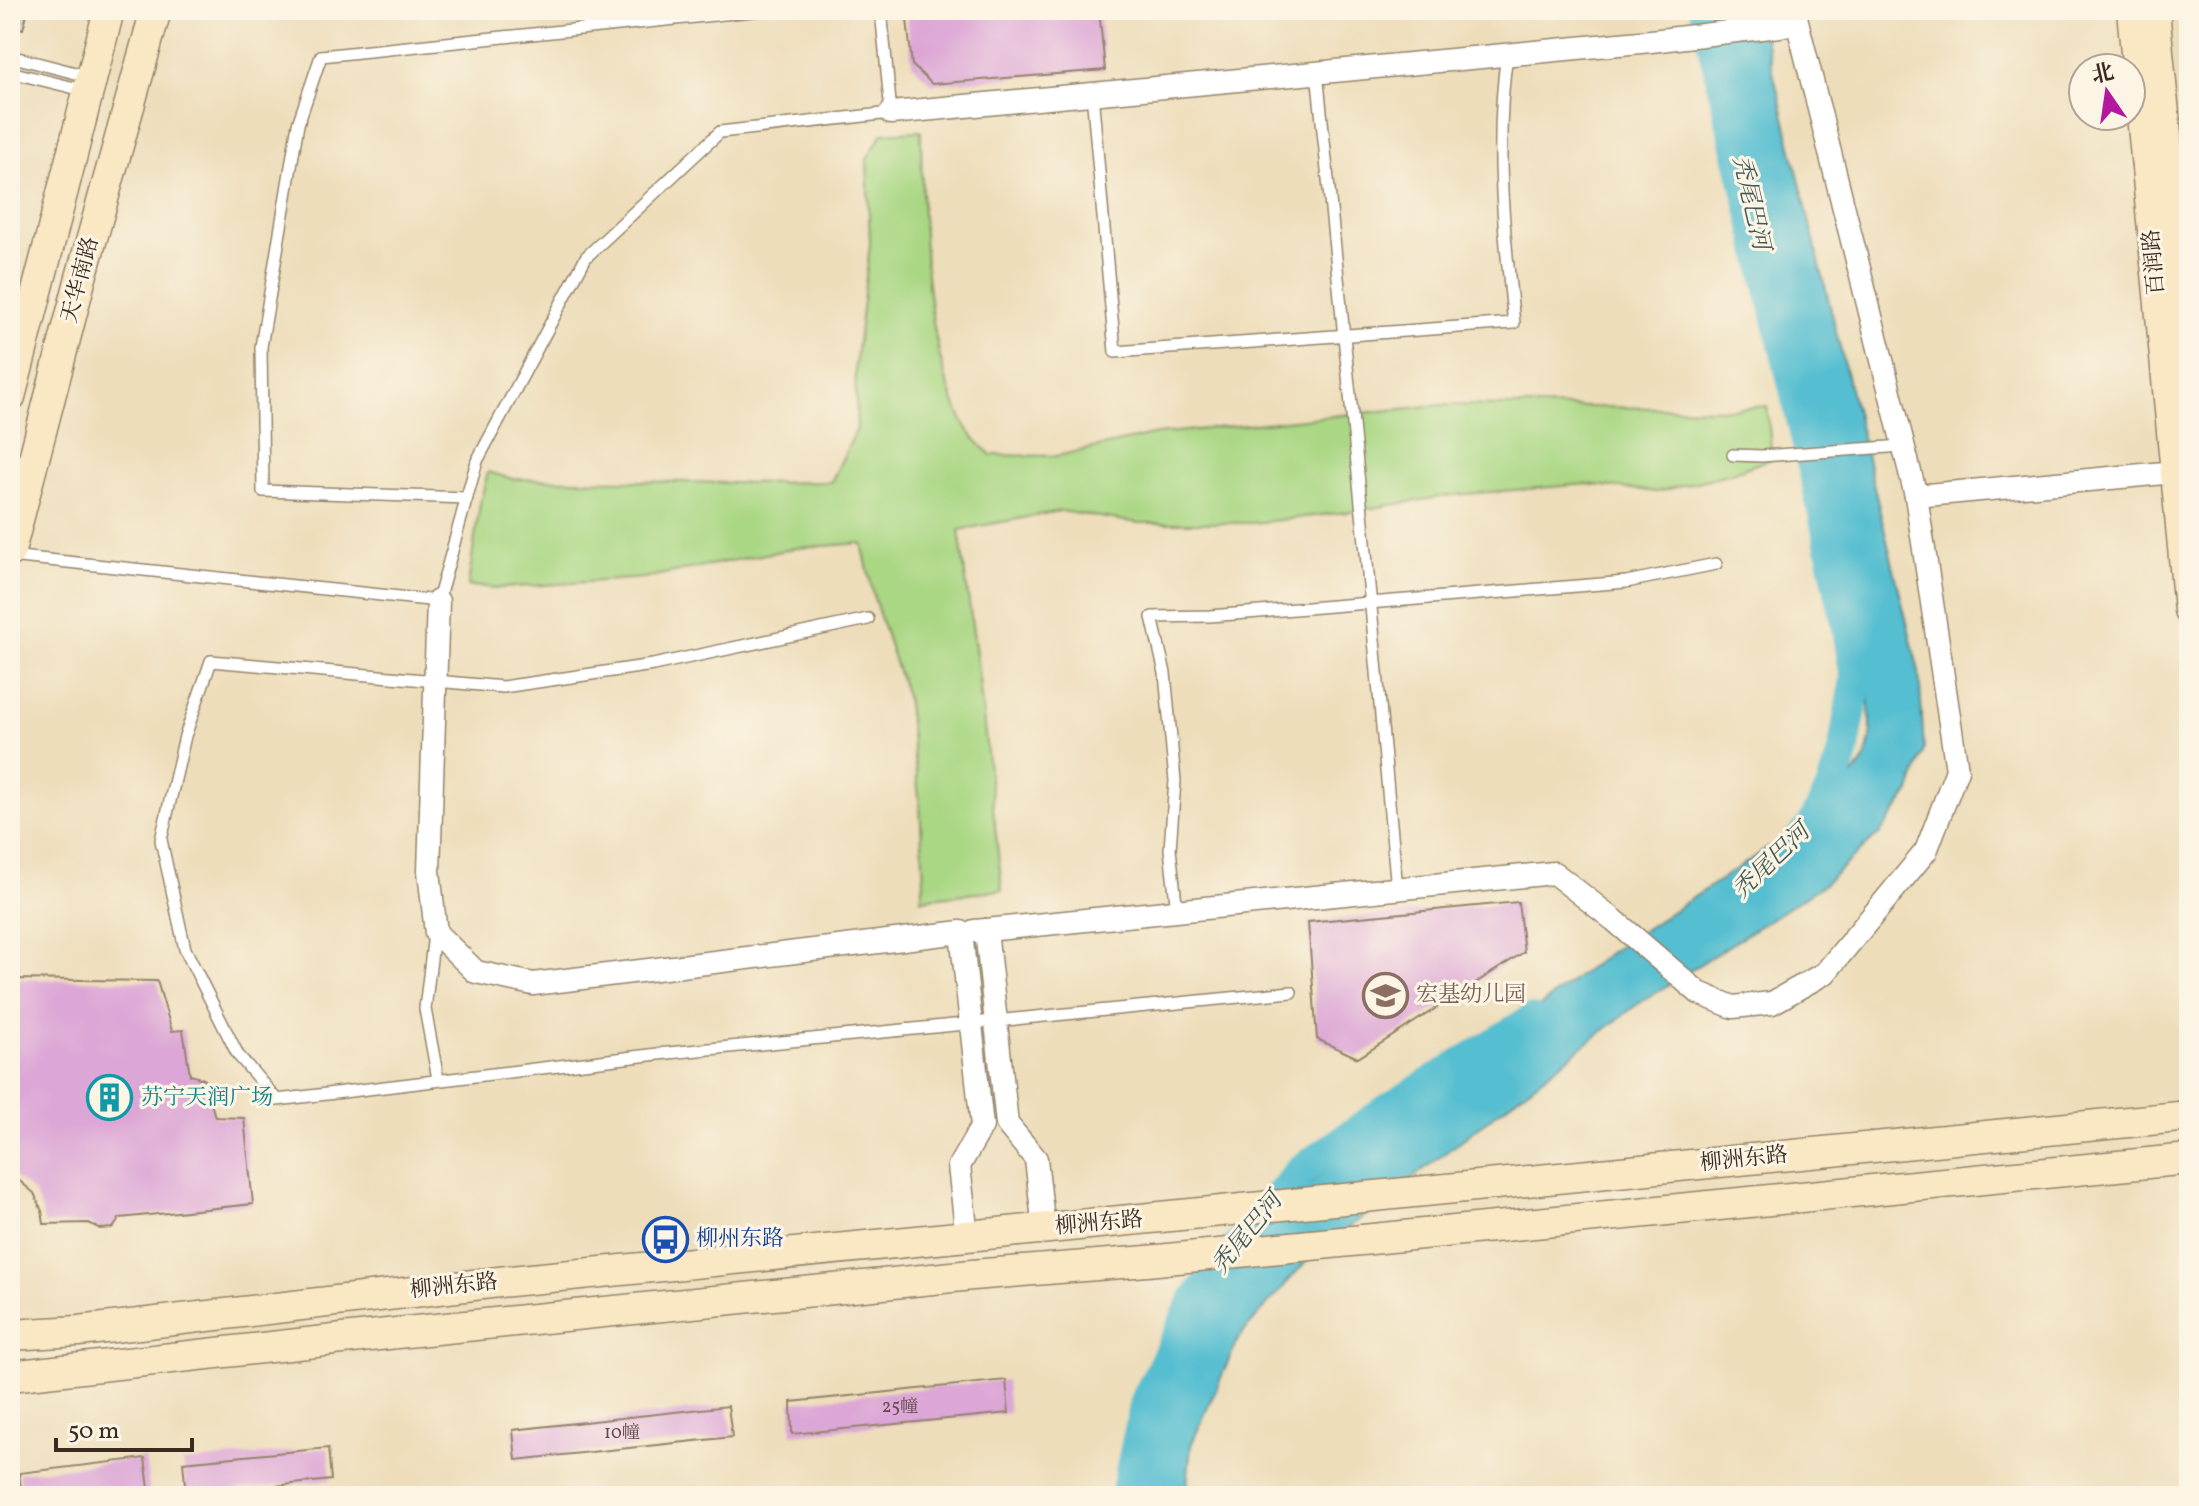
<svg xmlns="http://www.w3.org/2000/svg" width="2199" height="1506" viewBox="0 0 2199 1506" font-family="Vollkorn,'Noto Serif SC',serif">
  <rect width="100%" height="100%" fill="#fcf5e5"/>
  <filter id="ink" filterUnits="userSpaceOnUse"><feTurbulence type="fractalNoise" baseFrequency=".0125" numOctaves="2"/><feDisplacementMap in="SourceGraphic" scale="16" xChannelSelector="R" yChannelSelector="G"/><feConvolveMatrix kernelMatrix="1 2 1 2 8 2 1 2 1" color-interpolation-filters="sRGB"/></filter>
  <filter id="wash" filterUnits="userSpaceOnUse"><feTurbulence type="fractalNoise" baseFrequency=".006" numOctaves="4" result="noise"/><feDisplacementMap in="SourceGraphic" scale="32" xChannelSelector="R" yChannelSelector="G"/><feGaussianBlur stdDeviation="1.8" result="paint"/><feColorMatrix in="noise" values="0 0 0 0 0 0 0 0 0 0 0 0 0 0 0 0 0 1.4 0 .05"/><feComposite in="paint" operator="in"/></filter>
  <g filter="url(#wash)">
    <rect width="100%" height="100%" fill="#edddba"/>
    <path fill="#aad784" stroke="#728051" stroke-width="2" d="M921,131C922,216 923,361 970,433C975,441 984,448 991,455L1057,456L1157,434L1439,405L1733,409L1767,406L1772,458L1732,473L1657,492L1586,484L1453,495L1348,512L1253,523H1138L1060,511L959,530L977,661L1002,890L921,899L924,882L920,804L906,696L874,598L862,543L796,548L644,578L501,588L468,586L480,503L488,472L513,479L736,483L831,482L857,429L855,366L870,244L867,159L883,133Z"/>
    <path fill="#54bed0" stroke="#487477" stroke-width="2" d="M1705,10H1758L1919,672L1924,749L1910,792L1880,833L1823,885L1635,1006L1308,1259L1239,1337L1191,1445L1186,1496H1133L1141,1425L1196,1299L1274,1211L1606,955L1791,833L1842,789L1865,759L1871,736L1867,679Z"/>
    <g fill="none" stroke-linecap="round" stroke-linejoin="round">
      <g stroke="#54bed0" stroke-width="32">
        <path d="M1705,10L1819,491L1847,623L1856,678L1843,753L1831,790L1812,827L1798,842"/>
        <path d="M1126,1496L1146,1401L1195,1300L1300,1171L1389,1109L1532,1020"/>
      </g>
    </g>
    <g id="blocks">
      <g fill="#dca6d6">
        <path d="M10,10H28L23,29L10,26Z"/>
        <path d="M906,10H1057L1058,13L1099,10L1105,70L932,84L912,65Z"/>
        <path d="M1518,902L1524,952L1358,1058L1317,1039L1308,922Z"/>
        <path d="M10,979L157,981L172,1031L183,1030L190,1075L204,1079L215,1117L244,1118L253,1204L120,1218L113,1228L100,1229L89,1223L44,1224L42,1211L34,1193L10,1173Z"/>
        <path d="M1006,1380L1009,1413L792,1434L791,1402Z"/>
        <path d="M728,1406L732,1437L516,1460L513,1430Z"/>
        <path d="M328,1448L331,1480L186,1495L183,1462Z"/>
        <path d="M145,1458L150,1496H22L19,1473Z"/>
      </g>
    </g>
  </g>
  <g filter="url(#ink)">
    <use href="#blocks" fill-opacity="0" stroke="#94846c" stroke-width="2"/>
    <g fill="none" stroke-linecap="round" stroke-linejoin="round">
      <defs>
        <g id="lane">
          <path d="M10,56L91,77"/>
          <path d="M10,72L87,91"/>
          <path d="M1317,72L1365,542L1397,889"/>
          <path d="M1092,93L1115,352L1514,323C1504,234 1494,144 1507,54"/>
          <path d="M1733,455L1762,456L1903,446"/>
          <path d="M467,498L263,491L261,347L298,124L321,56L762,10"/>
          <path d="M10,556L438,601L477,461L586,257L720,132L891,113L881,10"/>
          <path d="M868,619L653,665L503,687L211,661L185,736L161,840L185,949L238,1055L277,1100L658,1054L1291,992"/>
          <path d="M1177,911L1170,849L1175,781L1165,673L1152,617L1210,616L1626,582L1716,564"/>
          <path d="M434,934L425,1009L438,1079"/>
        </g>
        <g id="street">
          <path d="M1795,13L1916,496"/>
          <path d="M891,113L1651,41L1797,24"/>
          <path d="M438,601L429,871L436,933L476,972L533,984L961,932L982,1126L959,1166L967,1237"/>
          <path d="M986,930L1554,873L1614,920L1699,993L1733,1007L1772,1003L1825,973L1926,851L1957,770L1916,496L2175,472"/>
          <path d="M974,931L986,930L1007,1124L1036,1159L1044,1229"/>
        </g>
        <g id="secondary">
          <path d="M2132,10L2189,610"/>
          <path d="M2154,10L2189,375"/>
          <path d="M10,397L109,10"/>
          <path d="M10,551L80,281L156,10"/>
          <path d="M10,1335L79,1331L499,1282L2189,1116"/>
          <path d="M10,1376L406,1332L972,1275L1147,1261L2189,1159"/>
        </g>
      </defs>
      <use href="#lane" stroke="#94846c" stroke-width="14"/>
      <use href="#street" stroke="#94846c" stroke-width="25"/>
      <use href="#secondary" stroke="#94846c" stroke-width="33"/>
      <use href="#lane" stroke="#fff" stroke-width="11"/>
      <use href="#street" stroke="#fff" stroke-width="22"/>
      <use href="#secondary" stroke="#fae7c3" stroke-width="30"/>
    </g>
  </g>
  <defs>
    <symbol id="school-ring" viewBox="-11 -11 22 22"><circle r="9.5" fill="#fcf5e5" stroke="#8d6e63" stroke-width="1.5"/><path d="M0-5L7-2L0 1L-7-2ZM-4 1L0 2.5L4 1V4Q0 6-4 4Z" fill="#8d6e63"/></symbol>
    <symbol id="building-ring" viewBox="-11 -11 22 22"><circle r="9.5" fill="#fcf5e5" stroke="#0f9aa8" stroke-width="1.5"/><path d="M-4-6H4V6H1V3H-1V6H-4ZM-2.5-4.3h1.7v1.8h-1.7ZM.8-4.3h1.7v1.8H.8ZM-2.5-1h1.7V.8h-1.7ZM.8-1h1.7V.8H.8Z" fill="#0f9aa8"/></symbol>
    <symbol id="bus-ring" viewBox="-11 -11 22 22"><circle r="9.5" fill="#fcf5e5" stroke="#1a4fb4" stroke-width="1.5"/><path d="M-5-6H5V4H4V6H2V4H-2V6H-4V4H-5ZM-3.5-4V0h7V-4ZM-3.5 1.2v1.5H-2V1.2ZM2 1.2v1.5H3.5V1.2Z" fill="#1a4fb4"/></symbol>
  </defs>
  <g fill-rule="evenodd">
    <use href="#school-ring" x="1360" y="970" width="51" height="51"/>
    <use href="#building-ring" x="84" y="1072" width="51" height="51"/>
    <use href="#bus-ring" x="640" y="1214" width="51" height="51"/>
  </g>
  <g text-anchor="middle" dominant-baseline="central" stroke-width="6" stroke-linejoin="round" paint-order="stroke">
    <g font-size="18" fill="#63494c">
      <text x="900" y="1407">25幢</text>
      <text x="622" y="1433">10幢</text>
    </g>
    <g font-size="22" fill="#3b2a1e" stroke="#fcf5e5">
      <text transform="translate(2155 262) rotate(-95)">百润路</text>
      <text transform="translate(81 280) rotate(-75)">天华南路</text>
      <text transform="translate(1744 1160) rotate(-6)">柳洲东路</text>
      <text transform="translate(1099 1224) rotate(-5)">柳洲东路</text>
      <text transform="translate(454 1287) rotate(-6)">柳洲东路</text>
    </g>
    <g font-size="22" fill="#785e54" stroke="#fcf5e5" text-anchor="start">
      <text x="1416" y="995">宏基幼儿园</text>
    </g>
    <g font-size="22" fill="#0d838f" stroke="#fcf5e5" text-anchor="start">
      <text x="141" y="1098">苏宁天润广场</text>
    </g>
    <g font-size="22" fill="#164399" stroke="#fcf5e5" text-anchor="start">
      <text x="696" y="1239">柳州东路</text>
    </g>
    <g font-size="24" font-style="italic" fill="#425653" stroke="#fcf5e5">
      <text transform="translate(1750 203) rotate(77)">秃尾巴河</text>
      <text transform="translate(1772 862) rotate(-44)">秃尾巴河</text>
      <text transform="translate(1248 1234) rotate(-51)">秃尾巴河</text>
    </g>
  </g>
  <rect width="2199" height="1506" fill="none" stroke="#fcf5e5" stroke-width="40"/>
  <g transform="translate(2107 92) rotate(347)"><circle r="38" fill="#fcf5e5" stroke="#afa495" stroke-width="2"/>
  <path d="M0-6L14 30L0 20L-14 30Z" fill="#b5179e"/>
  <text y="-12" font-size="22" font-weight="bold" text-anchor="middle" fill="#3b2a1e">北</text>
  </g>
  <path d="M56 1438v12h136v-12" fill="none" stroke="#3b2a1e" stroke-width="4"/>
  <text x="68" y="1438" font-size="24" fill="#3b2a1e" stroke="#fcf5e5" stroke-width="6" paint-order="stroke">50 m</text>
</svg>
